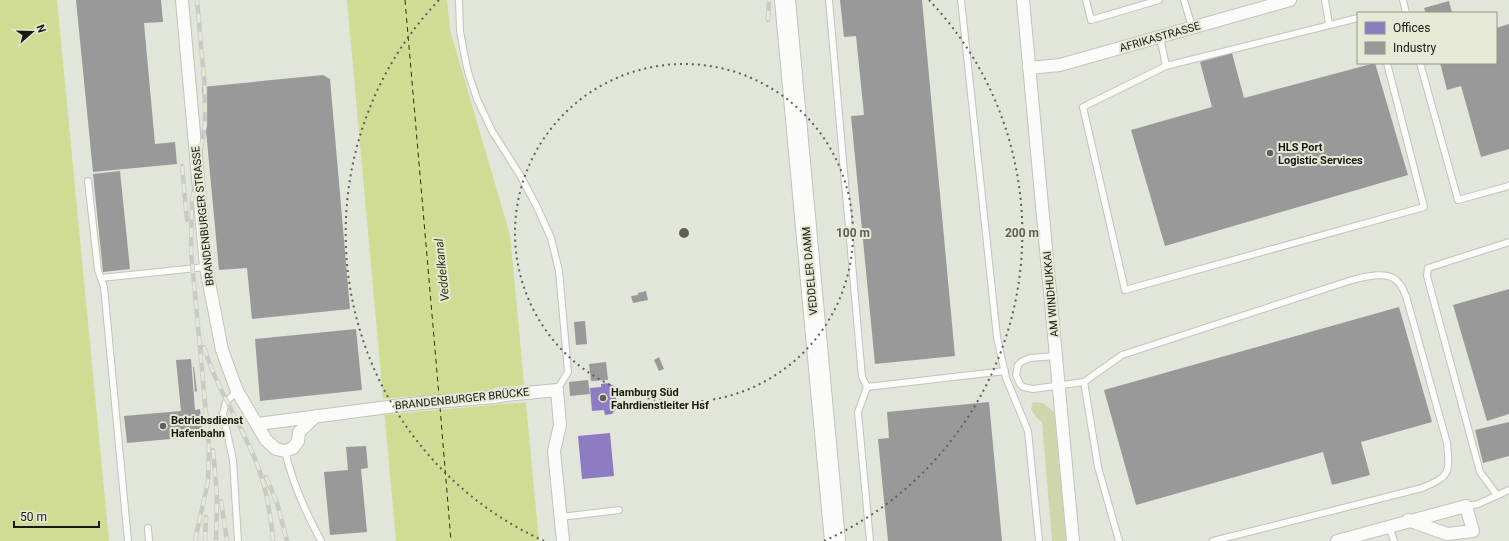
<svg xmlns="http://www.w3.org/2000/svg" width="1509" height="541" viewBox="0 0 1509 541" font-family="Roboto,sans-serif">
  <rect width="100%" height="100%" fill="#e2e5da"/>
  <path fill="#cfd6ac" d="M1033,402L1043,403L1054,412L1066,541H1052L1042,422L1036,417L1031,409Z"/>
  <g fill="#d0db93">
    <path d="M0,0H57L109,541H0Z"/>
    <path d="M347,0H447L450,30L510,235L539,541H396Z"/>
  </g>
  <path fill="#e2e5da" d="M526,385L528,402L383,415L381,399L417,396V401L494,394L493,388Z"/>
  <g fill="#8e7cc3">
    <path d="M609,383L615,387L617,408L612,414L605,415L604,410L592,411L590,388L601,387V384Z"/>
    <path d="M610,433L614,476L582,479L578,436Z"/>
  </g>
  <g fill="#999">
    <path d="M76,0H161L163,22L144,23L155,144L175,142L177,164L93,172Z"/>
    <path d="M840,0H922L955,356L875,364L851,116L864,115L856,36L844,37Z"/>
    <path d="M1449,1L1452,13H1426L1424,8Z"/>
    <path d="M1509,24V149L1481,157L1461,86L1447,90L1440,63H1496V28Z"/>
    <path d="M1232,53L1244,98L1375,63L1408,175L1165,246L1131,130L1212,107L1200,62Z"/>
    <path d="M323,75L330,79L350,309L252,319L247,268L219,270L202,87Z"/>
    <path d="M120,171L130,269L103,272L93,174Z"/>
    <path d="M1509,289V414L1487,421L1453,305Z"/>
    <path d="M646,291L648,300L633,303L631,296L638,295V293Z"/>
    <path d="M1399,307L1432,422L1361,442L1370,475L1332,485L1323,452L1136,505L1104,390Z"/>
    <path d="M585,321L587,344L576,345L574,322Z"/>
    <path d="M356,329L362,390L260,401L255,339Z"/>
    <path d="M659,357L664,369L659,371L654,360Z"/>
    <path d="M191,359L195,410L200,409L203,436L127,443L124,416L181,411L176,360Z"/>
    <path d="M606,362L608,380L591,381L589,364Z"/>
    <path d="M193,367H194L197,391L195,392Z"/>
    <path d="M588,380L590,394L570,396L569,382Z"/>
    <path d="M989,402L1002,541H888L878,439L889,438L887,412Z"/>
    <path d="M1509,422V456L1483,463L1475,430Z"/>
    <path d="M366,446L368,468L361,469L367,532L330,535L324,472L348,470L346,447Z"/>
  </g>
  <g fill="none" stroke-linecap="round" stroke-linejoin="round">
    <g stroke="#2e3308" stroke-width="1" stroke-dasharray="5 4" stroke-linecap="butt">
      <path d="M405,0L439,396"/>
      <path d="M440,407L451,541"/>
    </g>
    <defs>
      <g id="service">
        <path d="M459,0L460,31L464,53L468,72L477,99L492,131L520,175L536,205L551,238L559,271L568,372L557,390"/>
        <path d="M829,0L862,377L867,387L1005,371"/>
        <path d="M961,0L997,337L1006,378L1028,431L1039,541"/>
        <path d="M1086,0L1091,20L1159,0"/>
        <path d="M1184,0L1192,27"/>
        <path d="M1325,0L1329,24"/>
        <path d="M1403,0L1406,13"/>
        <path d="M1358,18L1166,66L1083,107L1125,290L1424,207L1387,63"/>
        <path d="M1160,37L1166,66"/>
        <path d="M1420,63L1458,200L1509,186"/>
        <path d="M88,181L98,270L104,287L128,541"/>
        <path d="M101,278L206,267"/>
        <path d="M1056,356L1030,358L1021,362L1018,365L1016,375L1020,384L1023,387L1033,389L1084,382L1122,355L1352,280C1364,277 1389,270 1398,282C1402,286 1404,292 1406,296L1447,443C1450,474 1450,476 1422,488L1213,541"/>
        <path d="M1084,382L1098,467L1119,541"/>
        <path d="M867,387L858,412L870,541"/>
        <path d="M237,391L226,402L223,414L233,460L238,541"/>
        <path d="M285,451C292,482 306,513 321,541"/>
        <path d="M1497,495L1480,472L1427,276L1428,268L1509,242"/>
        <path d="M1466,506L1478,504L1509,490"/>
        <path d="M561,517L619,510"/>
        <path d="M1389,526L1394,541"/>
        <path d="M148,528L149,541"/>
      </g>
      <g id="minor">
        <path d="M182,0L206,267L222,350L237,391L266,440L276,449L285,451L293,448L298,441L299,432L316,416"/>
        <path d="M1023,0L1073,541"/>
        <path d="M1029,68L1060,65L1290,0"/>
        <path d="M258,424L411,404L494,397L506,395L557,390L560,425L554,451L563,541"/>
        <path d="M1337,541L1466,506L1473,531L1447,534L1408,520"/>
      </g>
      <path id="primary" d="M785,0L835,541"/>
    </defs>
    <use href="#service" stroke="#c2c3bb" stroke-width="8"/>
    <use href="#minor" stroke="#c2c3bb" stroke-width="14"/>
    <use href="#primary" stroke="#c2c3bb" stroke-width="22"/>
    <use href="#service" stroke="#fbfbf9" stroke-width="6"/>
    <use href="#minor" stroke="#fbfbf9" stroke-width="12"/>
    <use href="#primary" stroke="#fbfbf9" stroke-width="20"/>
    <defs>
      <g id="rail">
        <path d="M768,20L769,0"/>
        <path d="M182,166L187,220"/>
        <path d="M204,347C216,386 235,414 251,450C265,479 270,509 273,541"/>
        <path d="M213,450L217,496L216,541"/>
        <path d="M266,477L277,503L287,541"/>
        <path d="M221,501L227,541"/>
        <path d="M195,541L208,481L209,446L191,251L192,201L205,125V89L197,0"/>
        <path d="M205,541L206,517"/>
      </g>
    </defs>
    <use href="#rail" stroke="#c9cac7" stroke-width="4.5"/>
    <use href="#rail" stroke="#e5e9d6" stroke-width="3" stroke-dasharray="9" stroke-linecap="butt"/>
  </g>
  <g fill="none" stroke="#5f6159" stroke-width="2" stroke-dasharray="2 4">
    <circle cx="684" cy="233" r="169"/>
    <path d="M544 541A338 338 0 0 1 439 0M929 0A338 338 0 0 1 824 541"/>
  </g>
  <g fill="#5f6159" stroke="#e5e9d6" stroke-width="1.5">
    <circle cx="1270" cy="153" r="4"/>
    <circle cx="603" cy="398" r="4"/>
    <circle cx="163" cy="426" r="4"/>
  </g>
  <g text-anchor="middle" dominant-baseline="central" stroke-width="4" stroke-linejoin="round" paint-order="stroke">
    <g font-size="11" fill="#181a13" stroke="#e5e9d6">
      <text transform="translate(1160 37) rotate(-16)">AFRIKASTRASSE</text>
      <text transform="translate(203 216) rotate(-96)">BRANDENBURGER STRASSE</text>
      <text transform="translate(810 271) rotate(-95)">VEDDELER DAMM</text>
      <text transform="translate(1051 294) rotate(-95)">AM WINDHUKKAI</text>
      <text transform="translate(462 399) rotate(-6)">BRANDENBURGER BRÜCKE</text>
    </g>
    <g font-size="11" font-weight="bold" fill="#181a13" stroke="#e5e9d6" text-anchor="start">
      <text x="1278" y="147">HLS Port<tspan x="1278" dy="13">Logistic Services</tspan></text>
      <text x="611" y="392">Hamburg Süd<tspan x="611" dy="13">Fahrdienstleiter Hsf</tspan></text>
      <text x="171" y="420">Betriebsdienst<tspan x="171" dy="13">Hafenbahn</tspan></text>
    </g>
    <g font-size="12" font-style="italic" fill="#2e3308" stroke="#e5e9d6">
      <text transform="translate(442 270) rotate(-96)">Veddelkanal</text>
    </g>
  </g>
  <circle cx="684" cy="233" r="6" fill="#5f6159" stroke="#e5e9d6" stroke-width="2"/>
  <g font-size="12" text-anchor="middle" font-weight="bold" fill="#5f6159" stroke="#e5e9d6" stroke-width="4" stroke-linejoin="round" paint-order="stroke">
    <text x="853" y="237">100 m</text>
    <text x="1022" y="237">200 m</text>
  </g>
  <rect x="1357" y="12" width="140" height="52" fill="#e5e9d6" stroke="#939688"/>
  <rect x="1365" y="22" width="20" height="12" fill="#8e7cc3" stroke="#939688"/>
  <text x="1393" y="32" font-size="12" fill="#181a13">Offices</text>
  <rect x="1365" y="42" width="20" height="12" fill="#999999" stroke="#939688"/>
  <text x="1393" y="52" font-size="12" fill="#181a13">Industry</text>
  <g transform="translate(32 32) rotate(70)" stroke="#e5e9d6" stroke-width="3" paint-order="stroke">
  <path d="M0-3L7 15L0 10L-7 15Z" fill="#181a13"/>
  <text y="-6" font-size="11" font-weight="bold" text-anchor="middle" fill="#181a13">N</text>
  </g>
  <path d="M14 521v6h85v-6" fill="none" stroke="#181a13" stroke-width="2"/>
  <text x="20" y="521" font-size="12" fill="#181a13" stroke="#e5e9d6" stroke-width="3" paint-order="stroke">50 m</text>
</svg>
